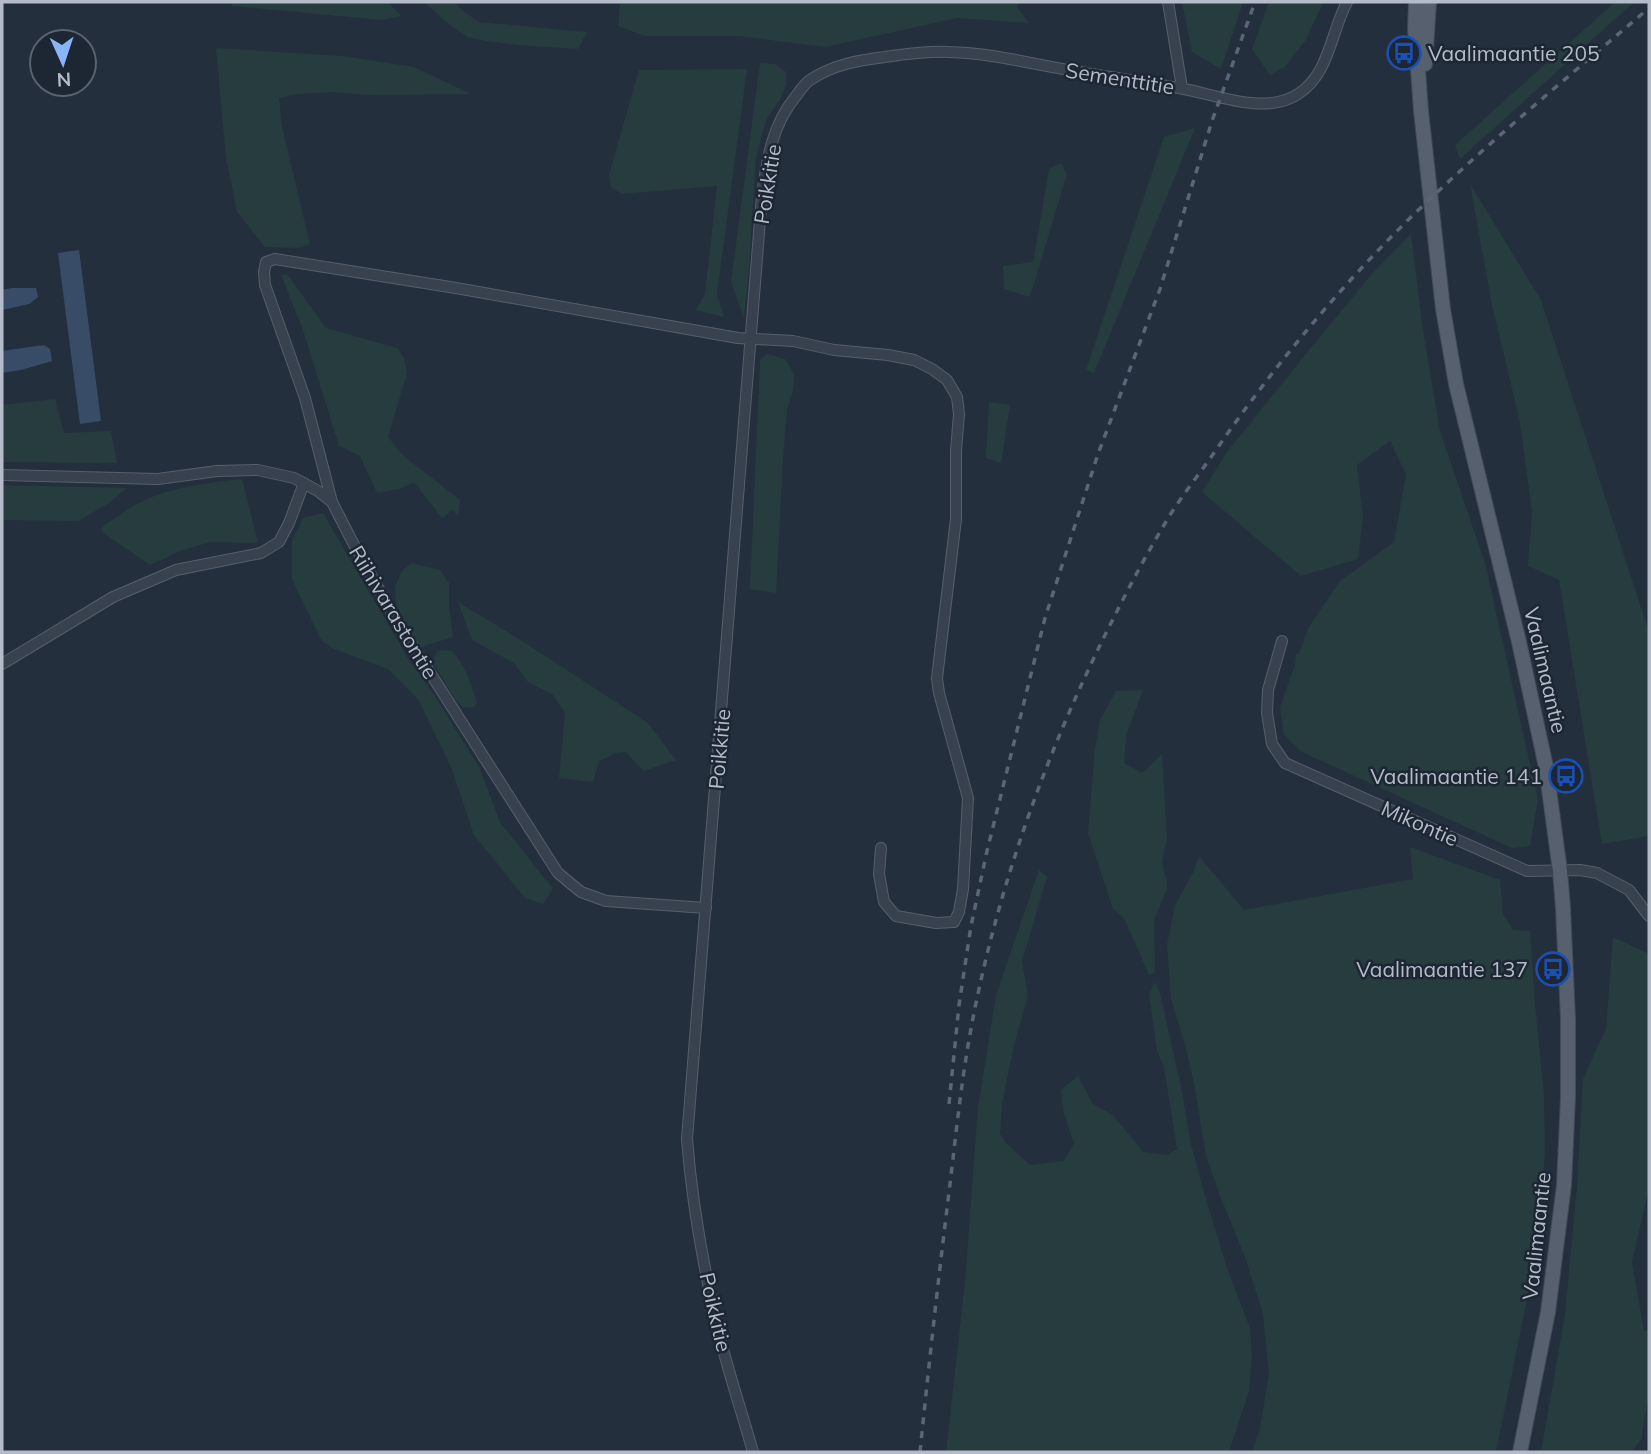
<svg xmlns="http://www.w3.org/2000/svg" width="1651" height="1454" viewBox="0 0 1651 1454" font-family="Mulish,sans-serif">
  <rect width="100%" height="100%" fill="#242f3e"/>
  <g fill="#263c3f">
    <path d="M232,2H388L401,16L382,20L232,6Z"/>
    <path d="M424,2H455L463,11L479,22L587,32L578,49L517,45L486,41L468,37L451,26Z"/>
    <path d="M620,2H1019L1017,7L1029,23L957,18L825,47L738,36H645L618,26Z"/>
    <path d="M1182,2H1243L1221,69L1192,52Z"/>
    <path d="M1269,2H1323L1306,40L1285,67L1270,75L1252,49Z"/>
    <path d="M1615,2H1634L1460,159L1455,145Z"/>
    <path d="M216,48L342,56L414,67L471,94L369,95L333,92L298,94L279,98L282,127L310,244L298,248L265,247L237,212L226,158Z"/>
    <path d="M760,63L775,64L786,72V85L780,100L767,118L756,157L749,269L744,318L731,282Z"/>
    <path d="M747,69L717,294L724,317L696,310L705,294L717,186L622,194L611,187L609,175L639,70Z"/>
    <path d="M1195,128L1094,373L1086,370L1164,137Z"/>
    <path d="M1061,163L1067,174L1030,297L1004,289L1003,266L1033,262L1049,169Z"/>
    <path d="M1470,184L1541,300L1649,632V836L1602,844L1559,580L1528,566L1532,512L1520,422L1492,305Z"/>
    <path d="M1411,234L1423,331L1440,431L1485,563L1538,800L1530,846L1512,848L1302,752L1284,735L1280,707L1295,665L1296,654H1299L1308,628L1340,581L1394,542L1406,474L1390,441L1357,465L1363,517L1358,559L1301,576L1202,492L1227,452L1305,355L1370,276Z"/>
    <path d="M287,274L326,328L397,348L404,358L407,373L388,437L405,457L460,500L458,515L452,510L442,518L414,482L400,489L377,493L360,456L339,446L303,330L281,275Z"/>
    <path d="M767,354L785,359L794,375L793,390L787,410L783,459L776,593L750,589L760,360Z"/>
    <path d="M55,399L64,433L111,431L117,463L2,462V405Z"/>
    <path d="M989,402L1010,405L1001,463L986,458Z"/>
    <path d="M242,479L258,543L210,542L180,551L150,565L102,532V527C113,520 123,512 135,505C167,487 207,483 242,479Z"/>
    <path d="M2,485L127,488L109,503L78,521L2,520Z"/>
    <path d="M323,513L409,660L431,690L479,767L500,822L553,889L543,904L525,898L474,835L451,767L418,699L388,669L334,649L322,641L292,580V541L303,518Z"/>
    <path d="M411,563L440,570L449,583V607L453,637L421,647L397,614L395,587L402,571Z"/>
    <path d="M458,602L519,639L648,723L676,760L643,771L626,752L616,753L599,761L593,782L559,778L565,713L553,695L528,682L514,663L472,640Z"/>
    <path d="M442,650L452,651C466,665 471,685 477,703L473,708L463,707L456,701L432,661L437,652Z"/>
    <path d="M1143,690L1126,736L1124,763L1142,773L1162,754L1167,838L1162,862L1167,882V889L1154,920L1155,973L1149,975L1124,918L1113,909L1088,833L1095,748L1100,720L1116,691Z"/>
    <path d="M1410,847L1500,880L1503,914L1513,930L1530,931L1535,1004L1544,1094L1545,1153L1536,1255L1496,1452H1252L1260,1428L1269,1374L1263,1314L1245,1257L1220,1196L1206,1156L1195,1088L1185,1045L1171,999L1167,945L1175,905L1194,871L1199,856L1244,910L1413,879Z"/>
    <path d="M1039,870L1047,877L1022,961L1028,996L1014,1045L1002,1103L1000,1134L1007,1144L1030,1165L1064,1161L1074,1144L1063,1110L1061,1090L1078,1076L1093,1104L1113,1115L1143,1152L1168,1155L1177,1149L1164,1067L1157,1051L1149,994L1155,982L1160,993L1180,1082L1191,1144L1205,1196L1227,1268L1250,1328L1252,1355L1249,1391L1229,1452H946L965,1282L978,1108L996,995Z"/>
    <path d="M1613,937L1649,954V1188L1632,1262L1644,1331H1649V1392L1641,1440L1631,1452H1541L1565,1314L1577,1187L1583,1079L1606,1029Z"/>
  </g>
  <g fill="#394c67">
    <path d="M79,250L101,421L80,424L58,253Z"/>
    <path d="M12,288H36L38,297L29,304L2,310V290Z"/>
    <path d="M44,345L50,349L52,361L21,370L2,373V351Z"/>
  </g>
  <g fill="none" stroke-linecap="round" stroke-linejoin="round">
    <defs>
      <g id="minor">
        <path d="M1168,2L1182,88"/>
        <path d="M2,475L158,479L217,471L258,470L294,478L318,491L332,502L352,541L395,618L558,873L581,892L606,901L706,908"/>
        <path d="M332,502L305,398L265,285L264,272L266,262L275,259L456,288L738,338L793,341L834,350L888,355L914,360L932,369L947,380L957,397L959,414L956,451V519L937,678L939,693L968,798L963,889L959,912L954,922L936,923L896,916L884,902L879,874L881,848"/>
        <path d="M1282,641L1268,690L1267,713L1272,744L1285,763L1527,871L1580,870L1597,873L1629,890L1649,916"/>
        <path d="M2,664L113,597L176,570L261,553L279,542L289,523L304,483"/>
        <path d="M753,1452C742,1413 729,1374 719,1334C704,1270 692,1204 687,1139L762,195C767,159 772,125 796,96C800,91 804,84 810,80C832,65 859,60 885,57C906,54 928,51 949,52C993,53 1036,65 1080,72C1113,78 1146,82 1179,88C1215,94 1265,116 1298,94C1329,75 1331,32 1347,2"/>
      </g>
      <g id="major">
        <path d="M1416,2L1415,29L1421,111L1443,309L1456,384L1519,642L1546,767L1560,871L1563,908L1568,1019V1097L1564,1185L1548,1312L1520,1452"/>
        <path d="M1425,64L1429,2"/>
      </g>
    </defs>
    <use href="#minor" stroke="#565f6c" stroke-width="12"/>
    <use href="#major" stroke="#414a57" stroke-width="16"/>
    <use href="#minor" stroke="#38414e" stroke-width="10"/>
    <use href="#major" stroke="#56606e" stroke-width="14"/>
    <g stroke="#5a6575" stroke-width="3.5" stroke-dasharray="7 7" stroke-linecap="butt">
      <path d="M949,1104L959,1005L971,926L987,851L1045,618L1098,454L1160,289L1212,121L1255,2"/>
      <path d="M920,1452C929,1363 939,1273 950,1184C957,1125 963,1066 975,1008C1002,875 1049,747 1109,627C1128,589 1148,551 1170,515C1182,496 1196,478 1209,460C1268,374 1334,293 1408,220C1485,145 1568,77 1649,8"/>
    </g>
  </g>
  <defs>
    <symbol id="bus-ring" viewBox="-11 -11 22 22"><circle r="9.5" fill="#1d2633" stroke="#1a4fb4" stroke-width="1.5"/><path d="M-5-6H5V4H4V6H2V4H-2V6H-4V4H-5ZM-3.5-4V0h7V-4ZM-3.5 1.2v1.5H-2V1.2ZM2 1.2v1.5H3.5V1.2Z" fill="#1a4fb4"/></symbol>
  </defs>
  <g fill-rule="evenodd">
    <use href="#bus-ring" x="1385" y="34" width="38" height="38"/>
    <use href="#bus-ring" x="1547" y="757" width="38" height="38"/>
    <use href="#bus-ring" x="1534" y="950" width="38" height="38"/>
  </g>
  <g text-anchor="middle" dominant-baseline="central" stroke-width="5" stroke-linejoin="round" paint-order="stroke">
    <g font-size="21" fill="#b4bcc9" stroke="#1d2633" text-anchor="end">
      <text x="1428" y="53" text-anchor="start">Vaalimaantie 205</text>
      <text x="1542" y="776">Vaalimaantie 141</text>
      <text x="1528" y="969">Vaalimaantie 137</text>
    </g>
    <g font-size="21" fill="#b4bcc9" stroke="#1d2633">
      <text transform="translate(1120 78) rotate(9)">Sementtitie</text>
      <text transform="translate(767 184) rotate(-81)">Poikkitie</text>
      <text transform="translate(394 612) rotate(59)">Riihivarastontie</text>
      <text transform="translate(1546 670) rotate(77)">Vaalimaantie</text>
      <text transform="translate(719 749) rotate(-85)">Poikkitie</text>
      <text transform="translate(1420 823) rotate(24)">Mikontie</text>
      <text transform="translate(1536 1236) rotate(-84)">Vaalimaantie</text>
      <text transform="translate(716 1312) rotate(77)">Poikkitie</text>
    </g>
  </g>
  <rect width="1651" height="1454" fill="none" stroke="#b4bcc9" stroke-width="7"/>
  <g transform="translate(63 63) rotate(177)"><circle r="33" fill="#1d2633" stroke="#59626f" stroke-width="2"/>
  <path d="M0-5L12 26L0 18L-12 26Z" fill="#8ab4f8"/>
  <text y="-10" font-size="19" font-weight="bold" text-anchor="middle" fill="#b4bcc9">N</text>
  </g>
</svg>
